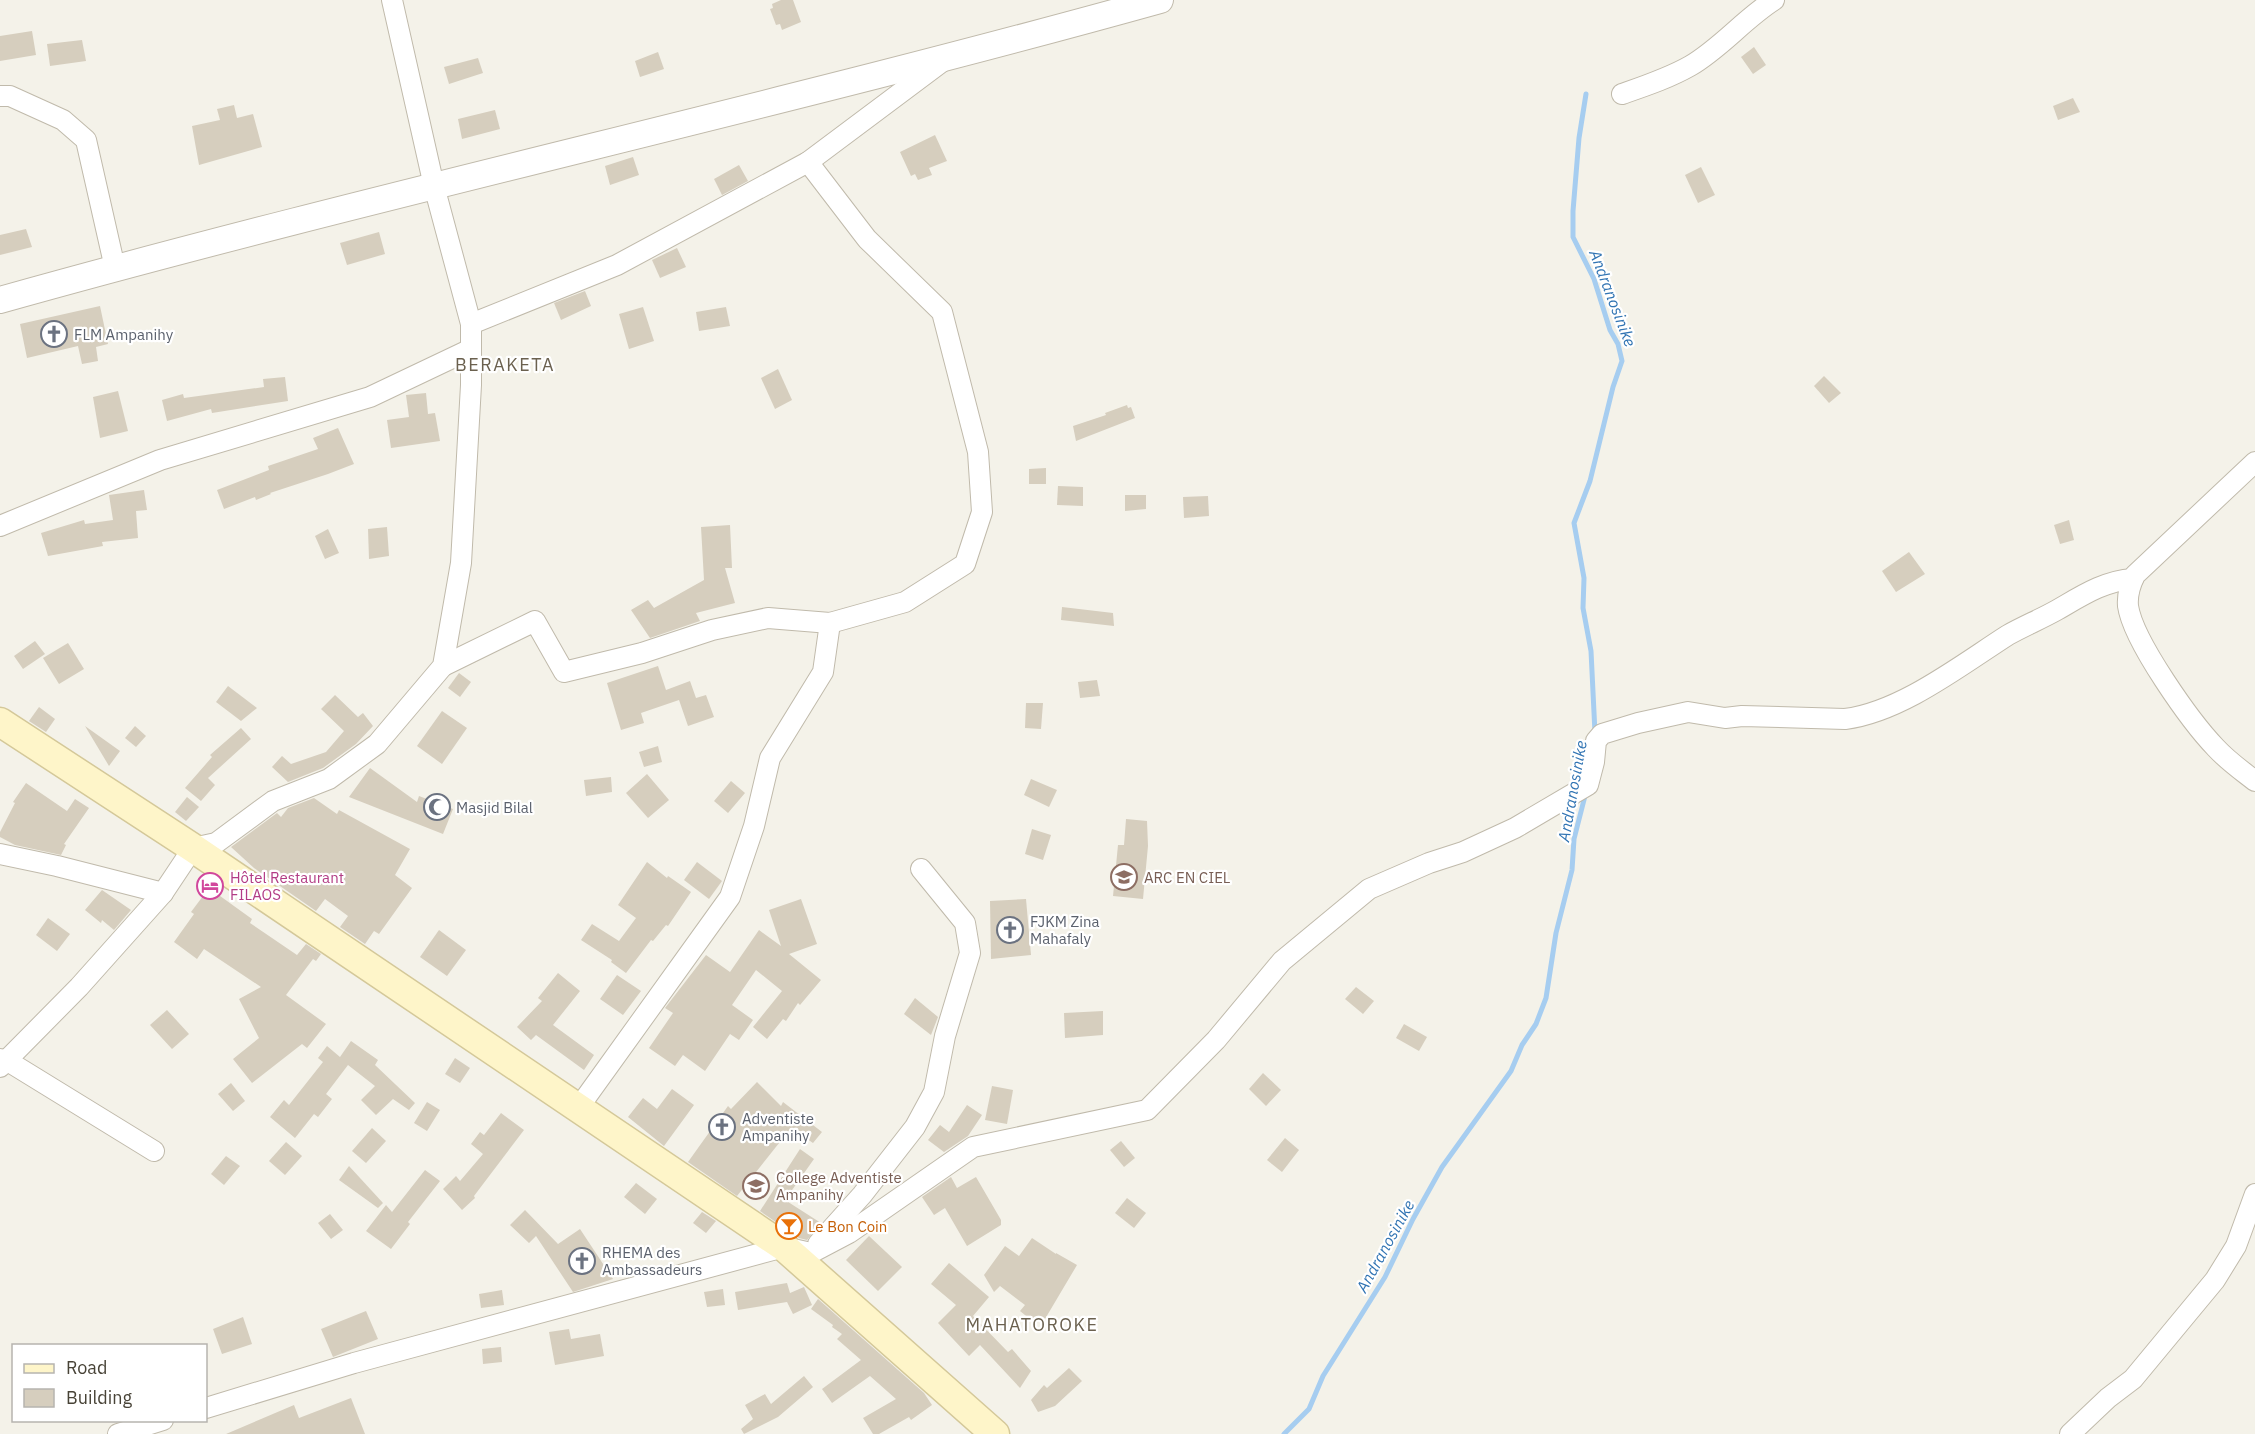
<svg xmlns="http://www.w3.org/2000/svg" width="2255" height="1434" viewBox="0 0 2255 1434" font-family="'IBM Plex Sans',sans-serif">
  <rect width="100%" height="100%" fill="#f4f2e9"/>
  <g fill="none" stroke-linecap="round" stroke-linejoin="round">
    <g stroke="#a6cdf0" stroke-width="5">
      <path d="M1586,94L1579,138L1573,211V237L1594,279L1610,330L1618,344L1622,361L1613,387L1590,481L1574,523L1584,578L1583,608L1591,651L1595,733"/>
      <path d="M1284,1434L1309,1409L1323,1376L1385,1277L1413,1219L1442,1167L1511,1071L1522,1045L1536,1024L1546,998L1556,933L1572,870L1574,839L1586,792"/>
    </g>
  </g>
  <g fill="#d6cebe">
    <path d="M781,0H793L801,22L782,30L780,24L776,25L770,9L773,8L772,4Z"/>
    <path d="M32,31L36,55L0,61V36Z"/>
    <path d="M82,40L86,61L50,66L47,44Z"/>
    <path d="M1754,47L1766,65L1753,74L1741,57Z"/>
    <path d="M658,52L664,69L640,77L635,61Z"/>
    <path d="M478,58L483,73L449,84L444,67Z"/>
    <path d="M2073,98L2080,112L2058,120L2053,106Z"/>
    <path d="M234,105L237,118L253,114L262,147L199,165L192,126L220,120L217,109Z"/>
    <path d="M495,110L500,129L462,139L458,119Z"/>
    <path d="M935,135L947,161L929,168L932,175L918,180L915,174L911,176L900,152Z"/>
    <path d="M633,157L639,175L610,185L605,166Z"/>
    <path d="M739,165L748,181L722,195L714,179Z"/>
    <path d="M1701,167L1715,195L1698,203L1685,175Z"/>
    <path d="M26,229L32,247L0,255V235Z"/>
    <path d="M379,232L385,254L347,265L340,243Z"/>
    <path d="M677,248L686,267L660,278L652,260Z"/>
    <path d="M585,291L591,306L561,320L554,303Z"/>
    <path d="M100,306L108,344L96,347L98,361L82,364L78,346L27,358L20,324Z"/>
    <path d="M643,307L654,341L629,349L619,314Z"/>
    <path d="M726,307L730,326L699,331L696,312Z"/>
    <path d="M778,369L792,400L775,409L761,378Z"/>
    <path d="M1824,376L1841,393L1829,403L1814,386Z"/>
    <path d="M285,377L288,401L212,413L211,409L167,421L162,400L183,394L184,398L264,387L263,379Z"/>
    <path d="M118,391L128,431L100,438L93,397Z"/>
    <path d="M426,393L428,414L435,413L440,441L391,448L387,420L409,417L406,395Z"/>
    <path d="M1127,405L1128,408L1131,407L1135,418L1076,441L1073,426L1106,415L1105,413Z"/>
    <path d="M338,428L354,464L328,474L270,493L271,494L256,500L255,497L224,509L217,490L269,470L268,466L318,449L313,438Z"/>
    <path d="M1046,468V484H1029V469Z"/>
    <path d="M1058,486L1083,487V506L1057,505Z"/>
    <path d="M144,490L147,510L136,511L138,538L102,542L103,546L48,556L41,533L84,520L85,524L113,520L109,495Z"/>
    <path d="M1125,495H1146V509L1125,511Z"/>
    <path d="M1208,496L1209,516L1184,518L1183,497Z"/>
    <path d="M2069,520L2074,540L2060,544L2054,525Z"/>
    <path d="M730,525L732,568H725L735,603L696,613L700,621L650,638L631,610L648,600L654,608L704,580L701,527Z"/>
    <path d="M387,527L389,556L369,559L368,529Z"/>
    <path d="M328,529L339,553L325,559L315,536Z"/>
    <path d="M1909,552L1925,574L1896,592L1882,571Z"/>
    <path d="M1062,607L1113,613L1114,626L1061,620Z"/>
    <path d="M35,641L45,654L23,669L14,656Z"/>
    <path d="M68,643L84,669L59,684L43,658Z"/>
    <path d="M658,666L666,690L690,681L696,698L706,695L714,717L688,726L679,700L641,713L644,723L621,730L607,683Z"/>
    <path d="M459,673L471,682L460,697L448,688Z"/>
    <path d="M1097,680L1100,696L1080,698L1078,682Z"/>
    <path d="M228,686L257,708L241,721L216,702Z"/>
    <path d="M335,695L358,717L363,713L373,726L356,744L323,768L288,782L272,767L282,756L291,764L326,752L344,731L321,709Z"/>
    <path d="M1026,703H1043L1041,729L1025,728Z"/>
    <path d="M39,707L55,719L46,732L29,721Z"/>
    <path d="M442,711L467,728L442,764L417,746Z"/>
    <path d="M85,726L120,751L109,766Z"/>
    <path d="M135,726L146,736L136,747L125,738Z"/>
    <path d="M241,728L251,739L208,778L215,785L201,801L185,788L212,757L210,755Z"/>
    <path d="M658,746L662,762L644,767L639,752Z"/>
    <path d="M370,768L417,802L419,796L453,809L443,834L349,797Z"/>
    <path d="M647,774L669,800L648,818L626,793Z"/>
    <path d="M611,777L612,792L586,796L584,780Z"/>
    <path d="M1031,779L1057,790L1049,807L1024,795Z"/>
    <path d="M731,781L745,793L728,813L714,801Z"/>
    <path d="M26,783L67,811L75,799L89,808L64,844L66,845L61,855L15,845L0,837V832L15,803L13,802Z"/>
    <path d="M187,797L199,807L186,821L175,812Z"/>
    <path d="M314,798L337,814L339,810L410,849L395,875L412,888L379,934L374,931L365,944L340,927L348,916L325,899L316,911L254,868L231,847L277,813L281,817L288,808Z"/>
    <path d="M1126,819L1147,821L1148,846L1143,899L1113,896L1118,845H1124Z"/>
    <path d="M1032,829L1051,835L1043,860L1025,854Z"/>
    <path d="M647,862L667,878L668,876L691,892L668,926L666,925L653,941L651,940L626,973L611,962L612,960L581,940L592,924L619,941L636,918L618,905Z"/>
    <path d="M697,862L722,881L709,899L684,880Z"/>
    <path d="M209,888L252,919L250,923L297,955L306,944L321,954L316,961L313,959L286,995L326,1024L307,1048L302,1044L252,1083L233,1059L259,1038L239,999L261,987L204,949L197,959L174,942L194,914L191,912Z"/>
    <path d="M102,890L131,910L114,930L102,920L101,923L85,910Z"/>
    <path d="M801,899L817,944L789,954L821,980L800,1005L798,1003L786,1021L783,1019L767,1039L753,1027L782,991L756,970L732,1005L753,1020L739,1040L730,1034L705,1071L683,1055L675,1066L649,1048L673,1013L665,1008L706,955L730,972L759,930L781,946L769,910Z"/>
    <path d="M1026,899L1031,955L991,959L990,901Z"/>
    <path d="M48,918L70,934L57,951L36,935Z"/>
    <path d="M439,930L466,950L447,976L420,957Z"/>
    <path d="M558,973L580,991L553,1025L594,1055L584,1070L536,1035L531,1040L517,1027L542,1001L538,998Z"/>
    <path d="M617,975L641,991L623,1015L600,999Z"/>
    <path d="M1356,987L1374,1001L1363,1014L1345,999Z"/>
    <path d="M915,998L938,1017L931,1035L904,1014Z"/>
    <path d="M167,1010L189,1034L172,1049L150,1025Z"/>
    <path d="M1103,1011V1035L1065,1038L1064,1013Z"/>
    <path d="M1404,1024L1427,1037L1419,1051L1396,1038Z"/>
    <path d="M351,1041L378,1060L375,1065L415,1103L409,1110L393,1099L376,1115L361,1100L375,1086L348,1065L326,1094L332,1099L318,1117L314,1114L295,1138L270,1117L284,1100L289,1105L323,1062L318,1058L327,1046L340,1057Z"/>
    <path d="M455,1058L470,1068L460,1083L445,1074Z"/>
    <path d="M1263,1073L1281,1090L1266,1106L1249,1089Z"/>
    <path d="M757,1082L781,1106L783,1102L822,1132L813,1143L791,1128L737,1196L688,1162L728,1106L731,1109Z"/>
    <path d="M231,1083L245,1101L233,1111L218,1094Z"/>
    <path d="M992,1086L1013,1090L1007,1124L985,1120Z"/>
    <path d="M672,1089L694,1105L664,1146L628,1117L643,1098L657,1109Z"/>
    <path d="M427,1102L440,1110L427,1131L414,1123Z"/>
    <path d="M967,1105L982,1115L968,1136L944,1152L928,1140L940,1125L949,1132Z"/>
    <path d="M501,1113L524,1130L474,1196L475,1198L462,1210L443,1189L456,1176L460,1181L483,1154L471,1144L480,1132L484,1135Z"/>
    <path d="M372,1128L386,1141L366,1163L352,1151Z"/>
    <path d="M1285,1138L1299,1150L1282,1172L1267,1160Z"/>
    <path d="M1121,1141L1135,1158L1124,1167L1110,1150Z"/>
    <path d="M286,1142L302,1156L285,1175L269,1161Z"/>
    <path d="M800,1149L814,1159L785,1200L821,1223L807,1240L799,1238L760,1211Z"/>
    <path d="M226,1156L240,1166L224,1185L211,1174Z"/>
    <path d="M349,1166L383,1203L378,1208L339,1180Z"/>
    <path d="M425,1170L440,1181L408,1222L410,1224L391,1249L366,1231L386,1205L392,1212Z"/>
    <path d="M951,1177L957,1188L976,1177L1001,1220V1225L967,1246L945,1208L934,1215L922,1197Z"/>
    <path d="M636,1183L657,1199L645,1214L624,1197Z"/>
    <path d="M1127,1198L1146,1213L1134,1228L1115,1213Z"/>
    <path d="M525,1210L558,1244L580,1229L613,1279L573,1292L536,1236L529,1243L510,1225Z"/>
    <path d="M702,1212L716,1221L706,1233L693,1223Z"/>
    <path d="M330,1214L343,1230L331,1239L318,1223Z"/>
    <path d="M869,1236L902,1267L878,1291L846,1260Z"/>
    <path d="M1032,1238L1056,1254V1253L1077,1265L1045,1319L1042,1317L1036,1324L1020,1311L1025,1305L1000,1286L994,1292L984,1275L1005,1246L1019,1256Z"/>
    <path d="M949,1263L989,1297L973,1316L1008,1352L1012,1349L1031,1371L1020,1388L980,1345L969,1356L938,1323L956,1305L931,1284Z"/>
    <path d="M787,1283L790,1293L804,1287L812,1305L793,1314L787,1302L738,1310L735,1292Z"/>
    <path d="M723,1289L725,1305L707,1307L704,1292Z"/>
    <path d="M502,1290L504,1305L481,1308L479,1294Z"/>
    <path d="M818,1299L924,1393L932,1405L911,1420L909,1417L879,1434H873L863,1418L896,1399L870,1376L832,1403L822,1389L861,1360L837,1339L842,1334L832,1327L833,1325L811,1309Z"/>
    <path d="M366,1311L378,1339L333,1357L321,1329Z"/>
    <path d="M243,1317L252,1344L222,1354L213,1329Z"/>
    <path d="M569,1329L571,1339L600,1334L604,1356L555,1365L549,1332Z"/>
    <path d="M501,1347L502,1362L483,1364L482,1349Z"/>
    <path d="M1069,1368L1082,1381L1055,1406L1038,1412L1031,1400L1044,1385L1047,1388Z"/>
    <path d="M804,1376L813,1387L778,1417L744,1434L741,1429L753,1419L745,1405L765,1394L771,1404Z"/>
    <path d="M351,1398L365,1434H226L294,1405L299,1418Z"/>
  </g>
  <g fill="none" stroke-linecap="round" stroke-linejoin="round">
    <defs>
      <g id="minor">
        <path d="M1622,94C1645,86 1669,78 1690,66C1721,48 1744,19 1774,0"/>
        <path d="M0,96H10L63,120L86,140L115,268"/>
        <path d="M471,324L617,265L808,162L943,61"/>
        <path d="M2255,462L2135,575C2130,585 2127,595 2128,606C2133,641 2191,722 2216,748C2228,761 2241,770 2255,781"/>
        <path d="M0,526L160,460L370,397L471,349"/>
        <path d="M443,666L535,621L564,672L642,653L712,630L768,618L830,623L905,602L965,564L982,512L978,452L942,312L867,239L808,162"/>
        <path d="M0,854L57,866L163,893"/>
        <path d="M0,1059L6,1060L154,1151"/>
        <path d="M0,1067L79,987L163,893L193,848L216,843L273,801L329,779L377,744L443,666L461,563L471,385V324L434,186L392,0"/>
        <path d="M579,1107L730,897L754,826L770,758L823,672L830,623"/>
        <path d="M818,1244L862,1195L915,1127L934,1092L945,1036L970,953L965,923L921,869"/>
        <path d="M206,1408L354,1363L784,1247L811,1253L849,1233L973,1147L1147,1110L1216,1040L1282,961L1369,889L1429,863L1463,852L1515,828L1588,785L1594,762L1596,741L1602,734L1638,723L1688,712L1725,718L1742,716L1845,719C1901,712 1961,665 2008,635C2024,626 2041,619 2057,610C2083,595 2104,581 2133,579"/>
        <path d="M118,1434L163,1420"/>
        <path d="M2070,1434L2108,1398L2133,1379L2215,1280L2236,1246L2255,1194"/>
      </g>
      <path id="tertiary" d="M0,300C385,192 776,107 1160,0"/>
      <path id="secondary" d="M0,722L193,848L784,1247L995,1434"/>
    </defs>
    <use href="#minor" stroke="#c0baab" stroke-width="22"/>
    <use href="#tertiary" stroke="#c0baab" stroke-width="28"/>
    <use href="#secondary" stroke="#d4c899" stroke-width="31"/>
    <use href="#minor" stroke="#fff" stroke-width="20"/>
    <use href="#tertiary" stroke="#fff" stroke-width="26"/>
    <use href="#secondary" stroke="#fef5c9" stroke-width="28"/>
  </g>
  <defs>
    <symbol id="church-ring" viewBox="-11 -11 22 22"><circle r="9.5" fill="#fff" stroke="#6b7280" stroke-width="1.5"/><path d="M-1.2-6h2.4v3.5h3.3v2.4h-3.3V6h-2.4V-.1h-3.3v-2.4h3.3Z" fill="#6b7280"/></symbol>
    <symbol id="mosque-ring" viewBox="-11 -11 22 22"><circle r="9.5" fill="#fff" stroke="#6b7280" stroke-width="1.5"/><path d="M3.5-4.9A6 6 0 1 0 3.5 4.9A5 5 0 1 1 3.5-4.9Z" fill="#6b7280"/></symbol>
    <symbol id="school-ring" viewBox="-11 -11 22 22"><circle r="9.5" fill="#fff" stroke="#8d6e63" stroke-width="1.5"/><path d="M0-5L7-2L0 1L-7-2ZM-4 1L0 2.5L4 1V4Q0 6-4 4Z" fill="#8d6e63"/></symbol>
    <symbol id="hotel-ring" viewBox="-11 -11 22 22"><circle r="9.5" fill="#fff" stroke="#d1479c" stroke-width="1.5"/><path d="M-6-4.5h1.5V1H6V5H4.5V3h-9V5H-6ZM-4 0a1.8 1.8 0 1 1 3.6 0ZM.5 0V-2.5h3Q6-2.5 6 0Z" fill="#d1479c"/></symbol>
    <symbol id="bar-ring" viewBox="-11 -11 22 22"><circle r="9.5" fill="#fff" stroke="#e8710a" stroke-width="1.5"/><path d="M-6-5H6L.8 .8V4.5H3.5V6h-7V4.5H-.8V.8Z" fill="#e8710a"/></symbol>
  </defs>
  <g fill-rule="evenodd">
    <use href="#church-ring" x="39" y="319" width="30" height="30"/>
    <use href="#mosque-ring" x="422" y="792" width="30" height="30"/>
    <use href="#school-ring" x="1109" y="862" width="30" height="30"/>
    <use href="#hotel-ring" x="195" y="871" width="30" height="30"/>
    <use href="#church-ring" x="995" y="915" width="30" height="30"/>
    <use href="#church-ring" x="707" y="1112" width="30" height="30"/>
    <use href="#school-ring" x="741" y="1171" width="30" height="30"/>
    <use href="#bar-ring" x="774" y="1211" width="30" height="30"/>
    <use href="#church-ring" x="567" y="1246" width="30" height="30"/>
  </g>
  <g text-anchor="middle" dominant-baseline="central" stroke-width="4.5" stroke-linejoin="round" paint-order="stroke">
    <g font-size="15" fill="#5b616d" stroke="#fff" text-anchor="start">
      <text x="74" y="334">FLM Ampanihy</text>
      <text x="456" y="807">Masjid Bilal</text>
      <text x="1030" y="921">FJKM Zina<tspan x="1030" dy="17">Mahafaly</tspan></text>
      <text x="742" y="1118">Adventiste<tspan x="742" dy="17">Ampanihy</tspan></text>
      <text x="602" y="1252">RHEMA des<tspan x="602" dy="17">Ambassadeurs</tspan></text>
    </g>
    <g font-size="15" fill="#b23c85" stroke="#fff" text-anchor="start">
      <text x="230" y="877">Hôtel Restaurant<tspan x="230" dy="17">FILAOS</tspan></text>
    </g>
    <g font-size="15" fill="#785e54" stroke="#fff" text-anchor="start">
      <text x="1144" y="877">ARC EN CIEL</text>
      <text x="776" y="1177">College Adventiste<tspan x="776" dy="17">Ampanihy</tspan></text>
    </g>
    <g font-size="15" fill="#c56008" stroke="#fff" text-anchor="start">
      <text x="808" y="1226">Le Bon Coin</text>
    </g>
    <g font-size="16" font-style="italic" fill="#3174b3" stroke="#fff">
      <text transform="translate(1613 298) rotate(69)">Andranosinike</text>
      <text transform="translate(1572 791) rotate(-80)">Andranosinike</text>
      <text transform="translate(1385 1246) rotate(-61)">Andranosinike</text>
    </g>
    <g font-size="18" letter-spacing="1.5" fill="#6b614f" stroke="#fff">
      <text x="505" y="364">BERAKETA</text>
      <text x="1032" y="1324">MAHATOROKE</text>
    </g>
  </g>
  <rect x="12" y="1344" width="195" height="78" fill="#ffffff" stroke="#b6b4af" stroke-width="1.5"/>
  <rect x="24" y="1364" width="30" height="9" fill="#fef5c9" stroke="#b6b4af" stroke-width="1.5"/>
  <text x="66" y="1374" font-size="18" fill="#484337">Road</text>
  <rect x="24" y="1389" width="30" height="18" fill="#d6cebe" stroke="#b6b4af" stroke-width="1.5"/>
  <text x="66" y="1404" font-size="18" fill="#484337">Building</text>
</svg>
